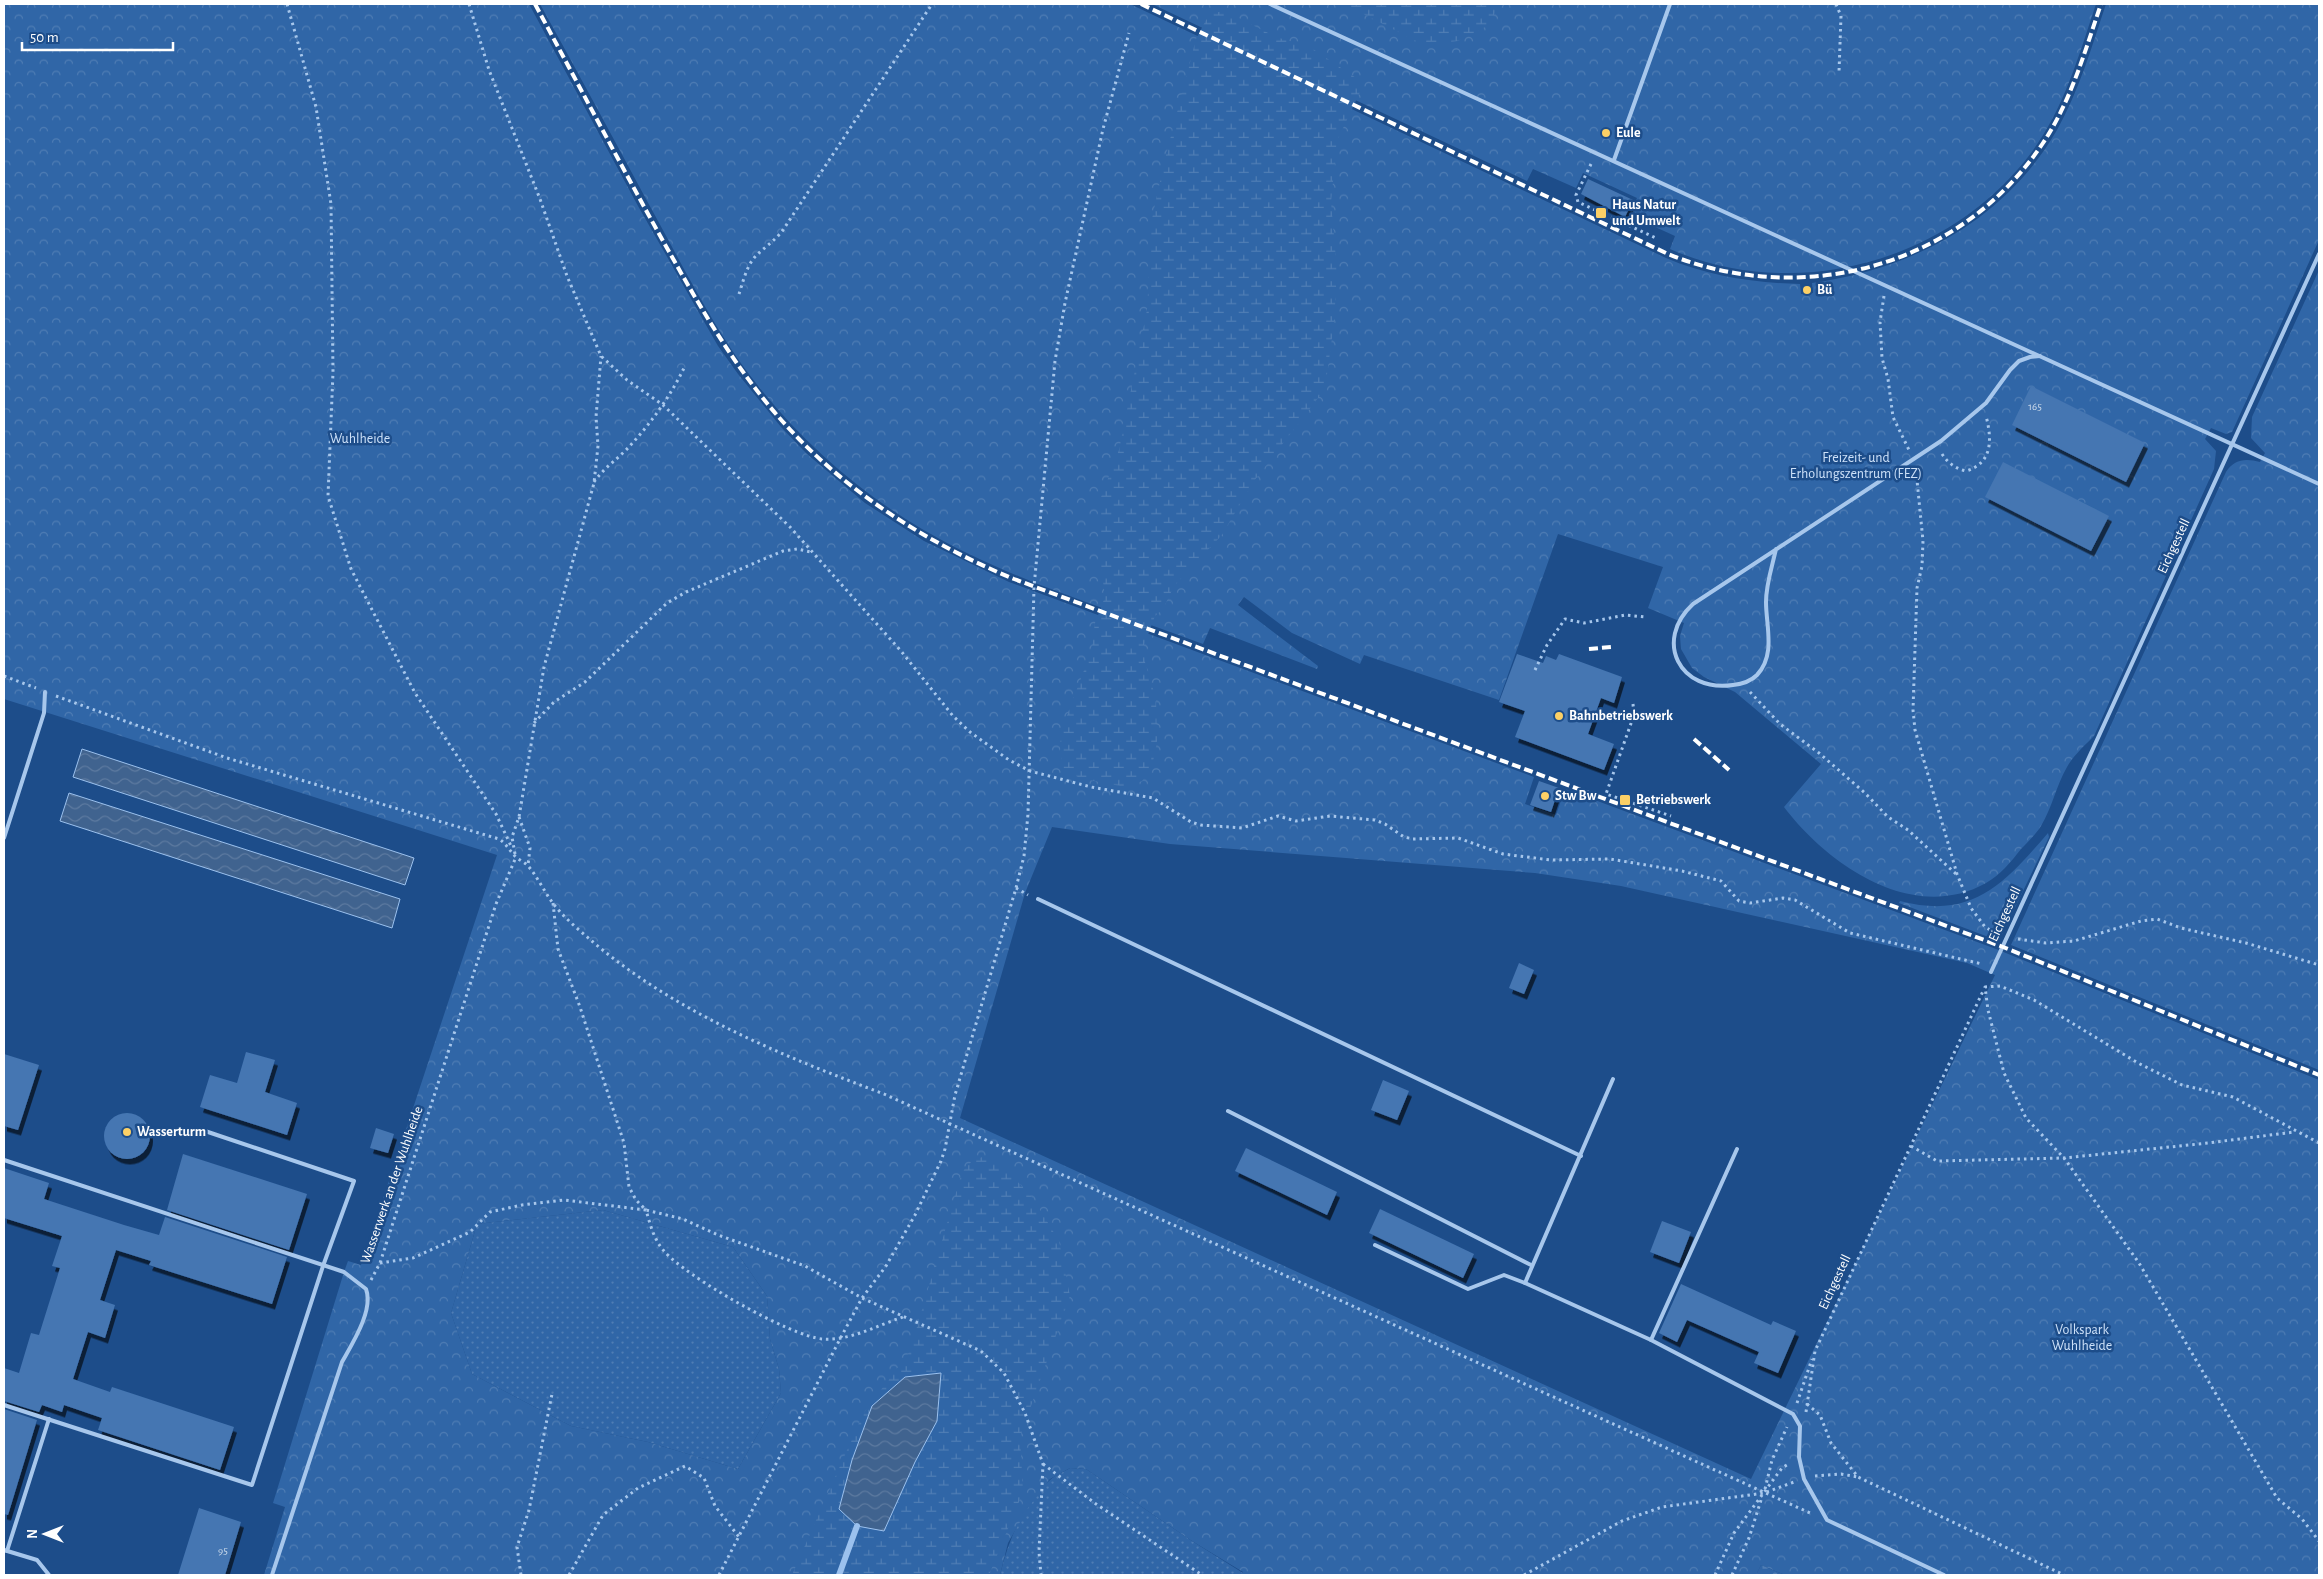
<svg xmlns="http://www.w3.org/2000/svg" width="2323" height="1579" viewBox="0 0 2323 1579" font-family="'Alegreya Sans',sans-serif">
  <defs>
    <pattern id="green-dots" width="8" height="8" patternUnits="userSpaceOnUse" patternTransform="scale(1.25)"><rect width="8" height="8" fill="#3066a7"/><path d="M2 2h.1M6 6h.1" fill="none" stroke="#4f7db4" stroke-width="1.8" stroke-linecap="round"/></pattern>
    <pattern id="forest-crowns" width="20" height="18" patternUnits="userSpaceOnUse" patternTransform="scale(1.25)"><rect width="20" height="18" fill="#3066a7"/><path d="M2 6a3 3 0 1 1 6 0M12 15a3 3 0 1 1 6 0" fill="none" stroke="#4f7db4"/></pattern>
    <pattern id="wetland-marsh" width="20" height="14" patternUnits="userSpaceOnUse" patternTransform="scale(1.25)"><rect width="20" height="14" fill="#3066a7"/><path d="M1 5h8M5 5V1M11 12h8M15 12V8" fill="none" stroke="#4f7db4"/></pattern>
    <pattern id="cemetery-stones" width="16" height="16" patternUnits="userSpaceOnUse" patternTransform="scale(1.25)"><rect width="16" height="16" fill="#3066a7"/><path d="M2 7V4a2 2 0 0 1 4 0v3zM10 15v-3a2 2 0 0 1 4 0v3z" fill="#4f7db4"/></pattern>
    <pattern id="water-waves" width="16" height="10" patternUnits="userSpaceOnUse" patternTransform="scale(1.25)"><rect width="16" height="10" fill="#40638f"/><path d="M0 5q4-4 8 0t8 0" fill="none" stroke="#5d7aa0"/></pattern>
    <filter id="shadow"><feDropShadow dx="3" dy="5.5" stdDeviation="0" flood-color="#0009"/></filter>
  </defs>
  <rect width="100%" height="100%" fill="#1d4d8a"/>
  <g fill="url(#green-dots)">
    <path d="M603,1210L733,1247L767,1296L770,1339L779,1369L781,1393L738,1469L648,1442L571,1426L472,1374L451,1313L477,1224Z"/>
    <path d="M1070,1468L1086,1469L1192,1541L1243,1573L1242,1575H1000C1008,1541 1023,1504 1050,1480C1055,1475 1064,1472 1070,1468Z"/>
  </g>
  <g fill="url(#forest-crowns)" fill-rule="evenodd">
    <path d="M4,4H529L638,206L718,346L738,374L781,427L807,454L865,503L924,541L1009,582L1534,777L1525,804L1556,815L1565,789L1996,949L2319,1080V1575H1785L1761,1565L1756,1575H1242L1243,1572L1192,1541L1086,1469L1070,1468L1050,1479L1028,1508L1008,1543L1000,1575H264L285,1507L273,1503L344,1272L348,1261L361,1265L497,855L4,699ZM1052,827L1170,844L1535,873L1621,886L1967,963L1995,975L1751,1479L960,1118L1025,893ZM603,1210L733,1247L767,1296L770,1339L779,1369L781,1393L738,1469L648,1442L571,1426L472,1374L451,1313L477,1224ZM941,1373L937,1421L915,1462L839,1509L852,1460L872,1406Z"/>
    <path d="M540,4H1130L1666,258C1708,276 1754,283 1800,284L1801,294L1813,293L1812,283C1913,269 2005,220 2057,130C2079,91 2092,46 2106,4H2319V240L2232,432L2226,434L2211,428L2205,439L2216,451L2214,469L2094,736C2085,745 2073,756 2067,767C2056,786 2052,808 2041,826C2036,834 2028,842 2021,849C2011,862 2000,875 1986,883C1913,924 1828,865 1784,807L1821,764L1735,692L1704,677L1692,668L1681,649L1680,636L1684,623L1648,608L1663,567L1558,534L1499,700L1364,655L1360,664L1292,633L1244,597L1238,605L1318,666L1317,669L1210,628L1203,644C1109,609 1009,580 922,529C849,486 786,427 738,359C703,308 676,253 646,199C611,134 576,69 540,4Z"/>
    <path d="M1152,4H2096C2079,55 2064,109 2031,153C1949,262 1795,304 1670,249L1675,236L1629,215L1637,198L1583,173L1576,188L1533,169L1527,181Z"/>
    <path d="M2319,270V1070L2011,945L2226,472C2234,459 2246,458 2260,462L2265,453L2251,438L2252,417Z"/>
    <path d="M2048,833L2049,837L1999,941L1899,903L1900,901C1973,920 2004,884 2048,833Z"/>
  </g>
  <g fill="url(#wetland-marsh)" fill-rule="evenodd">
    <path d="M1344,4H1499L1489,25L1458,41L1424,45Z"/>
    <path d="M1225,11L1276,37L1310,47L1356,78L1360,92L1337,141L1331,202L1337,271L1334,323L1325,389L1254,481L1221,536L1174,586L1163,609L1155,616L1144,645L1145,662L1156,699L1157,742L1151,771L1142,781L1125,787L1080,778L1064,770L1060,753L1061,731L1091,652L1095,623L1105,597L1100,557L1099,502L1119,450L1147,310L1152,219L1164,163L1196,39L1206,20L1213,13Z"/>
    <path d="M986,1156L1003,1165L1034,1200L1059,1241L1070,1296L1020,1437L1023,1492L989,1575H792L863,1414L910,1351L962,1172L973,1160ZM941,1373L937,1421L915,1462L839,1509L852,1460L872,1406Z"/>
  </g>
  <path fill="url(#cemetery-stones)" d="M1761,1565L1785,1575H1756Z"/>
  <g fill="url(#water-waves)" stroke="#9bc1ee">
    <path d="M82,749L414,858L405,885L73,777Z"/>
    <path d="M69,793L400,899L392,928L60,821Z"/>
    <path d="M941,1373L937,1421L915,1462L884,1531L857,1526L839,1509L852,1460L872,1406L905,1377Z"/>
  </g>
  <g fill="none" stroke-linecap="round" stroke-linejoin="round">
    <path stroke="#9bc1ee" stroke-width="6" d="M839,1575L857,1526"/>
  </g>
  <g fill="#4576b2" filter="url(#shadow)">
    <path d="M1588,179L1633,200L1625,217L1581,194Z"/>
    <path d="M2031,386L2145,443L2126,482L2012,425Z"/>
    <path d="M2003,462L2109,516L2091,551L1985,497Z"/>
    <path d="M1517,654L1543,663L1546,656L1556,660L1559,654L1622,677L1614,703L1601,698L1588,734L1614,744L1604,770L1515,737L1525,711L1499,702Z"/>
    <path d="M1539,781L1559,788L1551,812L1530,805Z"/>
    <path d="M1519,963L1534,970L1524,994L1509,988Z"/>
    <path d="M246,1052L275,1060L265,1092L297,1103L287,1135L200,1107L210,1075L237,1083Z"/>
    <path d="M4,1054L39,1065L18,1130L4,1126Z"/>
    <path d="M1383,1080L1409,1091L1397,1120L1371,1110Z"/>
    <circle cx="127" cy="1136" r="23"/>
    <path d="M376,1128L394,1134L388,1153L370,1148Z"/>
    <path d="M1246,1148L1337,1192L1327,1215L1235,1171Z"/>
    <path d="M183,1154L307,1194L289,1250L167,1210Z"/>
    <path d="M4,1168L49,1183L44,1199L124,1225L159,1235L165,1217L287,1257L272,1304L149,1265L151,1261L116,1250L100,1300L115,1305L105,1338L88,1332L73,1379L110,1392L112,1387L234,1427L220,1470L98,1430L102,1418L64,1405L62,1412L42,1405L39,1412L4,1401V1368L19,1373L31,1333L39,1335L60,1268L52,1266L62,1236L4,1218Z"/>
    <path d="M1380,1209L1474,1254L1463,1278L1369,1233Z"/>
    <path d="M1662,1221L1691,1232L1679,1263L1650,1252Z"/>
    <path d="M1681,1284L1771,1325L1773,1321L1796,1331L1778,1373L1754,1363L1759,1352L1687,1320L1677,1342L1659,1333Z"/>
    <path d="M4,1409L37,1420L8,1515L4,1514Z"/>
    <path d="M199,1508L241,1522L225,1575H178Z"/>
  </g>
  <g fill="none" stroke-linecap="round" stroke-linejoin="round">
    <g stroke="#a7c7ec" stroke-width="3" stroke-dasharray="2.5 4" stroke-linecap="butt">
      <path d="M287,4L316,107L331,204L333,372L328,496L351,569L415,693L496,814L512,848"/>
      <path d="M469,4L489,70L540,199L567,276L601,356L627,380L663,405L790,527L901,651L953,716L970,732L1009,760L1030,771L1091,787L1153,798L1191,822L1201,825L1242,828L1278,816L1296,821L1330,816L1375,820L1385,824L1404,837L1413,839L1458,838L1503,854L1551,860L1610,859L1682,871L1721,881L1739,901L1750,903L1783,898L1795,900L1850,933L1982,964"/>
      <path d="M1836,4L1841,16L1839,72"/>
      <path d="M1591,164L1576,195L1578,202L1656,238"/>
      <path d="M739,294C743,282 746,268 754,258C763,248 775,241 783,230L932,4"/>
      <path d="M1884,296L1880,322L1882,358L1888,379L1893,417L1909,450"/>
      <path d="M1942,454C1948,463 1956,469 1966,471C1993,463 1992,439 1986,416"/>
      <path d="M1916,470L1923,541L1922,566L1917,588L1913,710L1915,730L1957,874L1971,908L1985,927L1997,934"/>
      <path d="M594,482C603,469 615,461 626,450C649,426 670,397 684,368"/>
      <path d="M1535,670L1547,645L1565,619L1584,623L1625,615L1645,617"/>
      <path d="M4,676L36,688"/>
      <path d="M1750,692L1780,724L1819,753L1865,793L1888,817L1908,830L1956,874"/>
      <path d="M56,696L227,758L499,839C507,844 510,852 517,858C521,861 526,863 529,867C538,878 544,891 552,902C563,917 579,930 593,942C678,1014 781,1055 884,1094L1810,1513"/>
      <path d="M1633,704L1634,715L1606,794L1671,816"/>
      <path d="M534,723L554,702L585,682L667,603L686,592L783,551L797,549L811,552"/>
      <path d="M519,817L530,848L528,865"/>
      <path d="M515,854L512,837L519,817L544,667L594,483L598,446L596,417L601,356"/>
      <path d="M1016,888L1028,895"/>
      <path d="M553,903L558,949L580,1007L624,1143L629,1187L636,1200L646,1210L683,1219L718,1235L805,1266L862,1298L981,1351L1004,1373L1025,1413L1043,1464L1039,1552L1041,1575"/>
      <path d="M2018,939L2046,943L2074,941L2141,921L2157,919L2181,928L2246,943L2319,965"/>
      <path d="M2319,1143L2233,1097L2182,1085L2138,1063L2034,1000L2000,986L1985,987L1988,1010L2004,1073L2026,1118L2064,1158L2139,1263L2277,1498L2302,1519L2319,1541"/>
      <path d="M1911,1146L1937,1161L2064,1158L2208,1143L2294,1132"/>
      <path d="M380,1263L413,1258L470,1232L490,1212L522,1205L564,1200L646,1210C650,1224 654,1240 664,1251C685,1276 791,1337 823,1339C850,1341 878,1325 903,1317"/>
      <path d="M371,1280L380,1263L496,904L516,857"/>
      <path d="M1797,1403L1812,1359"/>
      <path d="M1807,1404L1820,1415L1831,1443L1858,1477L2064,1575"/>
      <path d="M1806,1412L1815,1351L1984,989"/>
      <path d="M1043,1464L1096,1504L1202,1575"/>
      <path d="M1815,1476L1841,1474L1858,1477"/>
      <path d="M1765,1489L1772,1460L1787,1427"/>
      <path d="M521,1575L517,1547L529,1510L552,1394"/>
      <path d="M569,1575L603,1515L638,1488L685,1466L704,1478L715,1506L739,1537"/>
      <path d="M719,1575L840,1339L862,1298L886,1266L915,1215L941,1161L945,1149L955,1095L1016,888L1024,856L1028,814L1034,587L1055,361L1065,303L1103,129L1129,33"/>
      <path d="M1524,1575L1622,1521L1662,1507L1764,1493L1794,1482"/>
      <path d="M1715,1575L1734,1533L1782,1468L1790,1463"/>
      <path d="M1732,1575L1749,1538L1762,1497"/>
    </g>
    <g stroke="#a7c7ec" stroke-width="4">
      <path d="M1270,4L2319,484"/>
      <path d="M1614,160L1670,4"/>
      <path d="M1776,549C1772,567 1766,584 1766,602C1766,626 1776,655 1757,675C1750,682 1742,684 1733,685C1680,693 1653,641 1693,604L1941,441L1986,403L2010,370L2019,361L2030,357L2040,356"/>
      <path d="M4,838L44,713L45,692"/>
      <path d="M1038,899L1581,1156"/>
      <path d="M1991,972L2319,254"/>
      <path d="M1228,1111L1531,1265"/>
      <path d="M4,1160L344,1272L366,1289C374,1310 352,1344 342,1362L272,1575"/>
      <path d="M1375,1245L1468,1289L1504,1275L1525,1283L1651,1340L1793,1414L1800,1426L1799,1457L1804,1479L1827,1520L1944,1575"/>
      <path d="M1525,1283L1613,1079"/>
      <path d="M1651,1340L1737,1149"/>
      <path d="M4,1405L252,1485L323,1266L354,1181L205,1131"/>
      <path d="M4,1550L37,1560L49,1575"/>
      <path d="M7,1551L49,1419"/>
    </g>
    <g stroke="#fff" stroke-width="4" stroke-dasharray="9 4" stroke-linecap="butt">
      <path d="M535,4C576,80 616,156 658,232C699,305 739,378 799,439C860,501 934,546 1014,579L2003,947L2319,1075"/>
      <path d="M1141,4L1668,254C1803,309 1961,266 2043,143C2071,101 2085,51 2101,4"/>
      <path d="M1589,649L1611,647"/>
      <path d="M1694,739L1729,770"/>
    </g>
  </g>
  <g fill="#fcd066" stroke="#1d4d8a" stroke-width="2">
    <circle cx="1606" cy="133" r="5"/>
    <rect x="1595" y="207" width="12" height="12" rx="2.5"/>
    <circle cx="1807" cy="290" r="5"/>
    <circle cx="1559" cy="716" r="5"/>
    <circle cx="1545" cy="796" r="5"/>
    <rect x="1619" y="794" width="12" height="12" rx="2.5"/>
    <circle cx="127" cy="1132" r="5"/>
  </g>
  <g text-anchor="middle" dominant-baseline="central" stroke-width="5" stroke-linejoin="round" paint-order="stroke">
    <g font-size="11" fill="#d0ddec">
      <text x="2035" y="406">165</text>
      <text x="223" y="1550">95</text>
    </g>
    <g font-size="14" font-weight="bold" fill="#fff" stroke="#1d4d8a" text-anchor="start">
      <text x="1616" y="133">Eule</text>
      <text x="1612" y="205">Haus Natur<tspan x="1612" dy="16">und Umwelt</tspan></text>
      <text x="1817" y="290">Bü</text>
      <text x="1569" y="716">Bahnbetriebswerk</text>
      <text x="1555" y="796">Stw Bw</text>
      <text x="1636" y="800">Betriebswerk</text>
      <text x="137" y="1132">Wasserturm</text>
    </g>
    <g font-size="14" fill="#cde1f9" stroke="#1d4d8a">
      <text x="360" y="439">Wuhlheide</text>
      <text x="1856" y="458">Freizeit- und<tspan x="1856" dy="16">Erholungszentrum (FEZ)</tspan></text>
      <text x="2082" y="1330">Volkspark<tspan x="2082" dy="16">Wuhlheide</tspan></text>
    </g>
    <g font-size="14" fill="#fff" stroke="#1d4d8a">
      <text transform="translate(2174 546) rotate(-65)">Eichgestell</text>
      <text transform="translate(2005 914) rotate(-65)">Eichgestell</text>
      <text transform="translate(392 1185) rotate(-71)">Wasserwerk an der Wuhlheide</text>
      <text transform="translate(1835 1282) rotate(-65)">Eichgestell</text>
    </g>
  </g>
  <rect width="2323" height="1579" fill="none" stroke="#ffffff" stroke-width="10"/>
  <g transform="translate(45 1534) rotate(270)" stroke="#1d4d8a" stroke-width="4" paint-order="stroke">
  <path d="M0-4L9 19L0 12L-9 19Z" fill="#ffffff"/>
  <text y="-8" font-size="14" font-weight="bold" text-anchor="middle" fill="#ffffff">N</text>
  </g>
  <path d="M22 42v8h151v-8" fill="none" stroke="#ffffff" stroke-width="2.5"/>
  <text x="30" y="42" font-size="15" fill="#ffffff" stroke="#1d4d8a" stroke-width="4" paint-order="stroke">50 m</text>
</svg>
